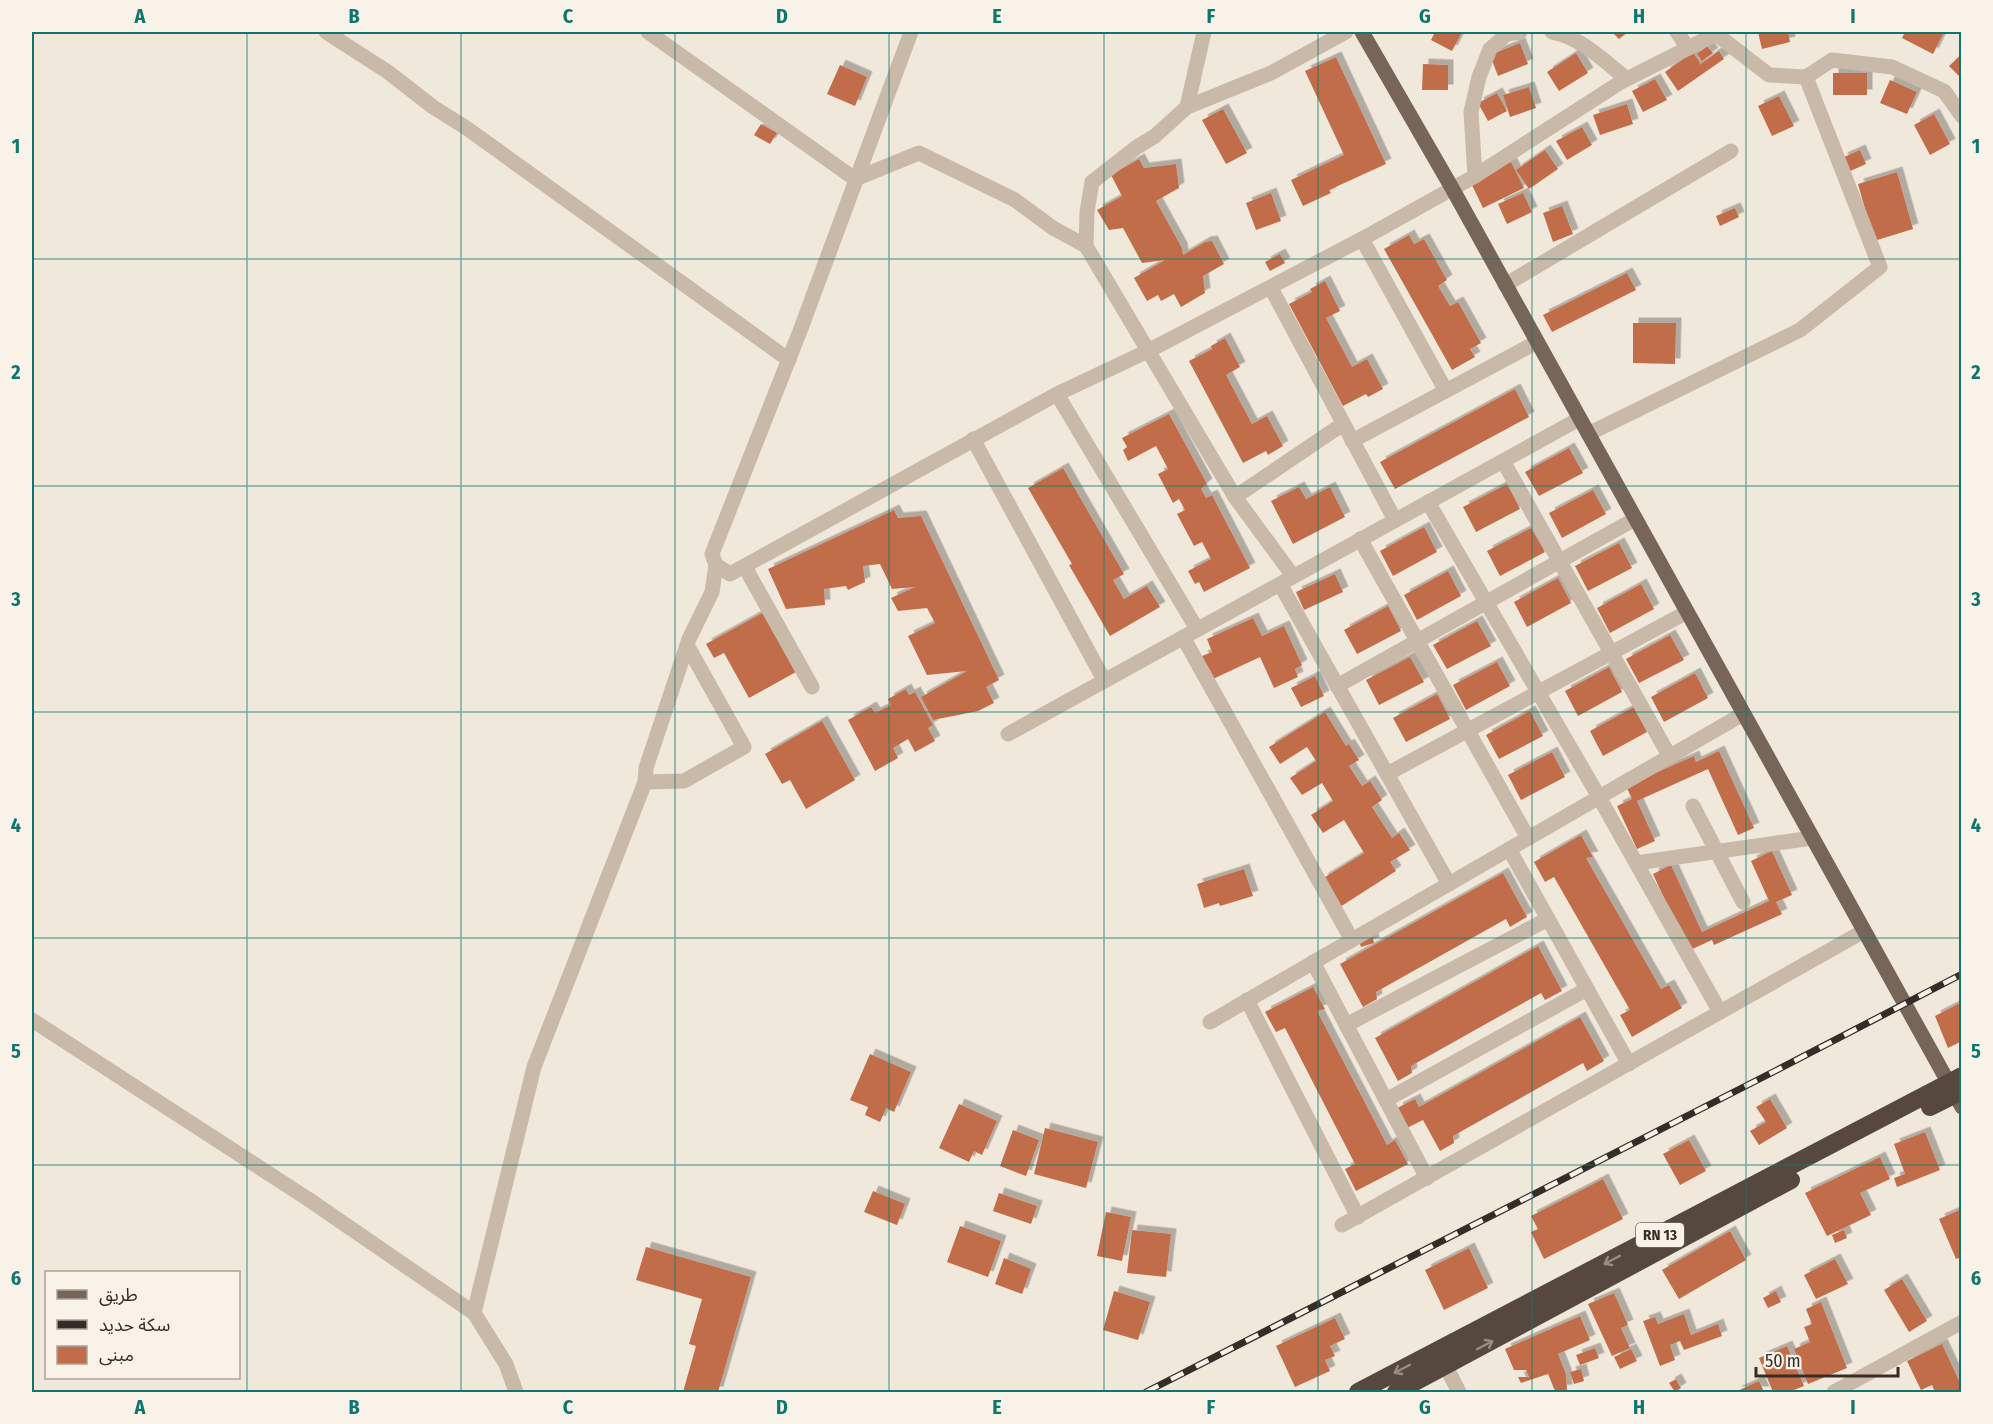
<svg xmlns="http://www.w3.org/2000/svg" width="1993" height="1424" viewBox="0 0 1993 1424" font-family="'Fira Sans Condensed','Noto Sans Arabic',sans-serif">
  <defs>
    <filter id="shadow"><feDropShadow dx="5.5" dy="-5.5" stdDeviation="0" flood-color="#0004"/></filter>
  </defs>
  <rect width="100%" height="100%" fill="#f1e8dc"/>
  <g fill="#c26d49" filter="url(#shadow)">
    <path d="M1435,32H1462L1452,51L1431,40Z"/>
    <path d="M1612,32H1628L1619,39Z"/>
    <path d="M1758,32H1788L1790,42L1762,49Z"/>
    <path d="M1905,32H1944L1933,54L1902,38Z"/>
    <path d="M1520,43L1528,64L1498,76L1490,55Z"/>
    <path d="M1707,46L1713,53L1702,61L1697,54Z"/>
    <path d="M1719,51L1724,59L1678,91L1665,72L1693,52L1700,63L1699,65Z"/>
    <path d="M1576,53L1588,73L1559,91L1547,72Z"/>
    <path d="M1962,54V79L1949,66Z"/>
    <path d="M1336,57L1386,164L1329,190L1331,193L1303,206L1291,180L1344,155L1305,71Z"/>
    <path d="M1423,64L1448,65V90H1422Z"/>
    <path d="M840,65L867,77L855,106L827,94Z"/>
    <rect x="1833" y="73" width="34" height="22"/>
    <path d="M1655,79L1667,100L1643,112L1632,91Z"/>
    <path d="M1890,80L1917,92L1907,114L1880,103Z"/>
    <path d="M1529,87L1536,108L1510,117L1503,95Z"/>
    <path d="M1497,93L1507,111L1488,121L1478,103Z"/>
    <path d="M1779,96L1794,126L1772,136L1758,106Z"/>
    <path d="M1627,104L1633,124L1600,135L1593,115Z"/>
    <path d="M1223,109L1247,153L1226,164L1202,120Z"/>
    <path d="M1934,114L1950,144L1930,155L1914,125Z"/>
    <path d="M761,124L777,133L770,144L754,135Z"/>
    <path d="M1582,127L1592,145L1567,160L1556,141Z"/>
    <path d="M1545,150L1558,169L1529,189L1516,170Z"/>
    <path d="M1860,150L1866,164L1848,172L1842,158Z"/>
    <path d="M1139,159L1144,168L1176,164L1179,188L1156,201L1182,248L1183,255L1205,242L1212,241L1224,264L1203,276L1205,293L1181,307L1174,294L1161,301L1158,295L1147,301L1134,278L1165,260L1142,263L1123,228L1109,230L1097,210L1122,196L1111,175Z"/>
    <path d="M1511,162L1524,188L1483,208L1470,181Z"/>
    <path d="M1897,172L1913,229L1874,241L1858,184Z"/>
    <path d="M1271,193L1281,221L1256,230L1246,203Z"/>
    <path d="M1523,193L1532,212L1507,224L1498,204Z"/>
    <path d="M1562,206L1573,234L1553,242L1543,213Z"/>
    <path d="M1735,208L1739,217L1720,226L1716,216Z"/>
    <path d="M1409,235L1414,244L1424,239L1447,280L1438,286L1450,306L1458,302L1481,343L1470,349L1475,357L1452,370L1384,249Z"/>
    <path d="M1280,254L1285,263L1270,271L1265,262Z"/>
    <path d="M1627,273L1636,290L1552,332L1543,315Z"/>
    <path d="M1325,281L1340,311L1326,318L1352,367L1367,359L1383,389L1368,397L1366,394L1343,406L1289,304L1312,292L1310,289Z"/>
    <path d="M1633,323H1676L1675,364L1633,363Z"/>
    <path d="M1225,338L1240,367L1226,375L1252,424L1267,416L1283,446L1268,455L1266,451L1243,463L1189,361L1212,349L1211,346Z"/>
    <path d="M1515,389L1529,417L1395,489L1380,462Z"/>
    <path d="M1169,414L1207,484L1201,489L1206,498L1212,495L1250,568L1204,592L1199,582L1195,584L1188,571L1211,559L1202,542L1194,546L1177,514L1185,510L1179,499L1173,503L1158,474L1168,469L1156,446L1128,461L1123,450L1127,447L1122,438Z"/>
    <path d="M1569,448L1583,473L1539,496L1525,472Z"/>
    <path d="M1063,468L1124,574L1113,580L1124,599L1147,586L1160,607L1110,636L1069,565L1072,564L1028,488Z"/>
    <path d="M1507,484L1520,509L1476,532L1463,507Z"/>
    <path d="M1299,487L1306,499L1330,487L1345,517L1293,544L1271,501Z"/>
    <path d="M1593,490L1606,514L1562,538L1549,513Z"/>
    <path d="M894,510L898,518L921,516L999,680L986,687L994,703L978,711L933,720L921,697L967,671L927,675L908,636L935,623L927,608L898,611L891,598L915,587L892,589L880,564L863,566L865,582L848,590L846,586L824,589L825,605L786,609L768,569Z"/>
    <path d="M1424,527L1437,552L1393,576L1380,551Z"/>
    <path d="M1531,528L1545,552L1500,576L1487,551Z"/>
    <path d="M1619,543L1632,568L1588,591L1575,566Z"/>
    <path d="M1448,571L1461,596L1417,620L1404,595Z"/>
    <path d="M1335,574L1343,592L1304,610L1296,592Z"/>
    <path d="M1558,578L1571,603L1527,627L1514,602Z"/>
    <path d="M1641,584L1654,609L1610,633L1597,608Z"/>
    <path d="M1388,606L1401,631L1357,654L1344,630Z"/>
    <path d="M764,612L796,672L749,698L724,653L714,658L706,644Z"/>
    <path d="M1253,618L1262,636L1284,626L1302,665L1295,669L1298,677L1274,688L1260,657L1213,679L1202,656L1212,652L1207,639Z"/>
    <path d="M1477,621L1491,646L1447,669L1433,645Z"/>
    <path d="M1670,635L1684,660L1639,683L1626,659Z"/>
    <path d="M1410,657L1424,682L1379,705L1366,680Z"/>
    <path d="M1497,662L1510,686L1466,710L1453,685Z"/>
    <path d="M1609,667L1622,692L1578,716L1565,691Z"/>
    <path d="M1695,673L1708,698L1664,722L1651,697Z"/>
    <path d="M1315,676L1324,696L1301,707L1291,688Z"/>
    <path d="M906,689L909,695L915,692L933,725L928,728L935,741L915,752L908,739L893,748L898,758L875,771L848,720L871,707L875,713L891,705L888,699Z"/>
    <path d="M1437,694L1450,719L1406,742L1393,718Z"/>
    <path d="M1634,707L1647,732L1603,756L1590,731Z"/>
    <path d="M1530,711L1543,736L1499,759L1486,735Z"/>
    <path d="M1325,712L1346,746L1349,744L1359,760L1349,766L1362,786L1370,781L1382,800L1372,807L1392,838L1399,833L1410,850L1390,862L1396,871L1340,907L1322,879L1364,853L1344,820L1323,833L1311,815L1333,801L1322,783L1302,795L1290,778L1316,761L1307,747L1280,764L1269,747Z"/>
    <path d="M822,721L855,780L806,809L790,780L782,784L765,754Z"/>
    <path d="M1719,751L1754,828L1738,835L1708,769L1637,801L1655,841L1637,849L1617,806L1632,799L1626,786L1694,756L1696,762Z"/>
    <path d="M1552,752L1565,777L1521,800L1508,775Z"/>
    <path d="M1581,835L1593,857L1586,858L1661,989L1669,985L1682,1008L1632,1037L1620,1015L1630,1010L1554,877L1545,882L1534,862Z"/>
    <path d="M1772,851L1792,895L1776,902L1782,914L1714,945L1712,940L1688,951L1653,874L1671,865L1702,932L1769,901L1751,861Z"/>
    <path d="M1244,869L1253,896L1220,906L1219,903L1204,908L1197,884Z"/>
    <path d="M1503,873L1527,917L1510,927L1506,919L1376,992L1377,999L1363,1007L1340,964Z"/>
    <path d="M1372,934L1374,943L1361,947L1358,938Z"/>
    <path d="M1538,946L1562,991L1545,1000L1541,993L1411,1066L1412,1073L1398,1081L1375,1038Z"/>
    <path d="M1313,987L1325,1009L1317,1011L1387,1145L1395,1140L1408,1164L1356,1191L1345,1169L1355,1164L1285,1028L1276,1032L1265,1012Z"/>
    <path d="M1962,1002V1041L1948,1048L1935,1016Z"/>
    <path d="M1580,1017L1604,1061L1587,1071L1583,1063L1453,1136L1454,1143L1440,1151L1423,1120L1407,1128L1397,1108L1415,1099L1419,1107Z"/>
    <path d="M870,1054L911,1072L894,1112L886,1108L880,1122L865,1115L868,1107L850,1100Z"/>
    <path d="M1770,1099L1787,1128L1759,1145L1750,1131L1766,1122L1756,1107Z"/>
    <path d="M959,1104L997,1121L982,1155L974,1151L969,1162L939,1148Z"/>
    <path d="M1045,1128L1098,1142L1086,1188L1034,1174Z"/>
    <path d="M1013,1130L1039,1140L1026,1176L1000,1166Z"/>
    <path d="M1925,1132L1940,1170L1897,1187L1894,1178L1905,1174L1894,1144Z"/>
    <path d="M1689,1140L1706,1171L1680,1185L1663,1154Z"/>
    <path d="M1880,1157L1890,1179L1860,1193L1871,1215L1827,1236L1805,1193Z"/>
    <path d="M1603,1179L1623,1219L1544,1259L1531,1232L1538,1229L1531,1216Z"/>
    <path d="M873,1191L905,1204L897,1225L864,1212Z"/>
    <path d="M999,1193L1037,1206L1031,1224L993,1211Z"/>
    <path d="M1962,1209V1257L1956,1259L1939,1219Z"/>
    <path d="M1106,1212L1131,1217L1122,1261L1097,1256Z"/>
    <path d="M960,1226L1001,1241L988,1277L947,1262Z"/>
    <path d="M1132,1230L1171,1234L1166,1277L1127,1273Z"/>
    <path d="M1844,1230L1847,1238L1835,1243L1832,1235Z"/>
    <path d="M1730,1231L1746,1260L1679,1299L1662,1270Z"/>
    <path d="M646,1247L751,1277L718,1392H683L696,1346L689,1344L702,1299L636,1280Z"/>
    <path d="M1469,1248L1488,1288L1444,1310L1425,1270Z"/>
    <path d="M1004,1258L1031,1269L1022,1294L995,1284Z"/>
    <path d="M1835,1259L1848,1284L1816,1299L1804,1275Z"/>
    <path d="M1902,1279L1927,1321L1909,1332L1884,1290Z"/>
    <path d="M1114,1291L1150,1302L1138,1340L1103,1330Z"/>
    <path d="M1776,1291L1781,1302L1768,1308L1763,1298Z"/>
    <path d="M1614,1293L1628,1325L1621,1328L1630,1348L1612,1356L1588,1304Z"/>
    <path d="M1821,1302L1847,1368L1808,1384L1794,1349L1810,1342L1804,1327L1812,1324L1806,1309Z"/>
    <path d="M1684,1314L1691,1335L1718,1324L1722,1336L1684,1350L1680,1341L1670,1345L1675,1360L1660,1366L1643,1321L1655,1317L1658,1324Z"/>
    <path d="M1580,1316L1590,1340L1558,1354L1566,1374L1567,1390L1555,1391L1548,1374L1521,1383L1518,1377H1529L1526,1370H1514L1505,1349Z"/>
    <path d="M1335,1318L1345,1339L1330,1346L1335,1356L1325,1360L1330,1371L1295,1387L1276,1346Z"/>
    <path d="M1942,1344L1962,1387V1392H1935L1932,1385L1921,1390L1907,1361Z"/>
    <path d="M1787,1346L1804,1386L1789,1392H1773L1759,1358Z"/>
    <path d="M1595,1348L1599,1358L1580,1365L1576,1355Z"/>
    <path d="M1631,1349L1637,1361L1620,1369L1614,1357Z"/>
    <path d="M1581,1369L1584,1381L1574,1384L1570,1372Z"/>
    <path d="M1676,1379L1681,1388L1675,1392L1669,1383Z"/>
    <path d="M1759,1381L1764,1392H1735Z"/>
  </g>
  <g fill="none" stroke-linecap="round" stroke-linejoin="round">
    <g stroke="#c9b9a8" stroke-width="15">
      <path d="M326,32L388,72L433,107L465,127L789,360"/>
      <path d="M648,32L855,179L919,153L1015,200L1053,228L1086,246L1087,212L1092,182L1137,147L1155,136L1187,107L1271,73L1346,32"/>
      <path d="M911,32L800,331L712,554L716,565L730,574L1057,394L1148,351L1362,239L1475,176L1621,82L1716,34L1769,75L1806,77L1832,60L1892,67L1944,91L1962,116"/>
      <path d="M1552,32C1581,37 1605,62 1627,79"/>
      <path d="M1677,32L1688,48"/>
      <path d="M1187,107L1204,32"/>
      <path d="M1475,176L1471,112L1479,77L1490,49L1507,34L1520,32"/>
      <path d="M1362,239L1446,391"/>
      <path d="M1086,246L1235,497L1293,576"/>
      <path d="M1505,285L1731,151"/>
      <path d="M1271,288L1395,520"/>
      <path d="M1057,394L1197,629"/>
      <path d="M1588,434L1800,330L1880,267L1806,77"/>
      <path d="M973,439L1104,680"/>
      <path d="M1352,441L1537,342"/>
      <path d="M1503,461L1670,757"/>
      <path d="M1235,497L1343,424"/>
      <path d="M1428,502L1599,797L1720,1012"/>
      <path d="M1360,539L1528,838"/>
      <path d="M745,567L812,687"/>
      <path d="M1280,584L1449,884"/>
      <path d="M1183,637L1352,940"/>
      <path d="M1337,686L1635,519"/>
      <path d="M1008,734L1579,419"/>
      <path d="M1387,774L1687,612"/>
      <path d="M645,782L684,781L744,747L687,645"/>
      <path d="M1693,806L1743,902"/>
      <path d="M1509,849L1629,1064"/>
      <path d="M1636,863L1812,838"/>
      <path d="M1313,962L1427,1178"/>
      <path d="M1247,1000L1358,1217"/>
      <path d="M32,1020L308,1199L474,1313L506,1364L516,1392"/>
      <path d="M1210,1022L1743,714"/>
      <path d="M1346,1025L1548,919"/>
      <path d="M1386,1100L1587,989"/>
      <path d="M1342,1225L1864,931"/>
      <path d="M474,1313L534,1067L645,782L646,768L689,639L712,592L716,565"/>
      <path d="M1440,1355L1459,1392"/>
      <path d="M1834,1392L1962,1322"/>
    </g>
    <path stroke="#776559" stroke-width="15" d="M1362,32L1452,188L1962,1107"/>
    <g stroke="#56483f" stroke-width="18">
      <path d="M1930,1107L1962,1091"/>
      <path d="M1358,1392L1962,1076"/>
      <path d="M1396,1392L1791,1180"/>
    </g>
    <defs>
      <path id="rail" d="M1146,1392L1777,1070L1962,974"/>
    </defs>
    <use href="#rail" stroke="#362d28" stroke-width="7"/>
    <use href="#rail" stroke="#f9f2e8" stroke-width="4.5" stroke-dasharray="14" stroke-linecap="butt"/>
  </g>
  <defs><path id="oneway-shaft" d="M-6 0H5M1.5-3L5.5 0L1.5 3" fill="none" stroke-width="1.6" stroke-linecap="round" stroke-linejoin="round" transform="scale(1.5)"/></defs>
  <g stroke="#978c83">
    <use href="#oneway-shaft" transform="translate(1612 1260) rotate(152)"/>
    <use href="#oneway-shaft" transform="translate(1485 1345) rotate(-28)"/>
    <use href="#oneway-shaft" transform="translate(1402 1369) rotate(152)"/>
  </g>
  <path fill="none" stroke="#0f766e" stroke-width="1.5" stroke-opacity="0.55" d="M247,32V1392M461,32V1392M675,32V1392M889,32V1392M1104,32V1392M1318,32V1392M1532,32V1392M1746,32V1392M32,259H1962M32,486H1962M32,712H1962M32,938H1962M32,1165H1962"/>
  <g text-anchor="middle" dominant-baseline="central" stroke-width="4.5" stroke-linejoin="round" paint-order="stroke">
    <rect fill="#f9f2e8" stroke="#706862" stroke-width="1.5" x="1636" y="1223" width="48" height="24" rx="4.5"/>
    <g font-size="15" font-weight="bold" fill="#362d28">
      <text x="1660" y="1235">RN 13</text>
    </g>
  </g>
  <rect width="1993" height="1424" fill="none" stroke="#f9f2e8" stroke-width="66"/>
  <rect x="45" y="1271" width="195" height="108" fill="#f9f2e8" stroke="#aba39b" stroke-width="1.5"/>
  <rect x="57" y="1290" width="30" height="9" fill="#776559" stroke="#aba39b" stroke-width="1.5"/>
  <text x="99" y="1301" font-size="18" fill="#362d28">طريق</text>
  <rect x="57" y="1320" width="30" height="9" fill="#362d28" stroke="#aba39b" stroke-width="1.5"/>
  <text x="99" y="1331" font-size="18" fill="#362d28">سكة حديد</text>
  <rect x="57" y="1346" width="30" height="18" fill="#c26d49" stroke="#aba39b" stroke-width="1.5"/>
  <text x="99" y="1361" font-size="18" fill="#362d28">مبنى</text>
  <path d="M1756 1367v9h142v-9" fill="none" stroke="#362d28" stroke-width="3"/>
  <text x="1765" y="1367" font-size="18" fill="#362d28" stroke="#f9f2e8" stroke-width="4.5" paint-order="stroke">50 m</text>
  <rect x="33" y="33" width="1927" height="1358" fill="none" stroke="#0f766e" stroke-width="2"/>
  <g font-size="20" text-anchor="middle" font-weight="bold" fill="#0f766e">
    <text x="140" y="23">A</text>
    <text x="354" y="23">B</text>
    <text x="568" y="23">C</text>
    <text x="782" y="23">D</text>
    <text x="997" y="23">E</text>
    <text x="1211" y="23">F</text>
    <text x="1425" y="23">G</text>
    <text x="1639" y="23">H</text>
    <text x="1853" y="23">I</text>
    <text x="16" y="153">1</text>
    <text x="1976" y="153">1</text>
    <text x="16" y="379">2</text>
    <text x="1976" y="379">2</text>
    <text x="16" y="606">3</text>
    <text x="1976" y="606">3</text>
    <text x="16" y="832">4</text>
    <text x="1976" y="832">4</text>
    <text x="16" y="1058">5</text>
    <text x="1976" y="1058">5</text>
    <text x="16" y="1285">6</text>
    <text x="1976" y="1285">6</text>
    <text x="140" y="1414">A</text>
    <text x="354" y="1414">B</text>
    <text x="568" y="1414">C</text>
    <text x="782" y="1414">D</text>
    <text x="997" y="1414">E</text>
    <text x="1211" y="1414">F</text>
    <text x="1425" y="1414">G</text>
    <text x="1639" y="1414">H</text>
    <text x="1853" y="1414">I</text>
  </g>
</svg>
